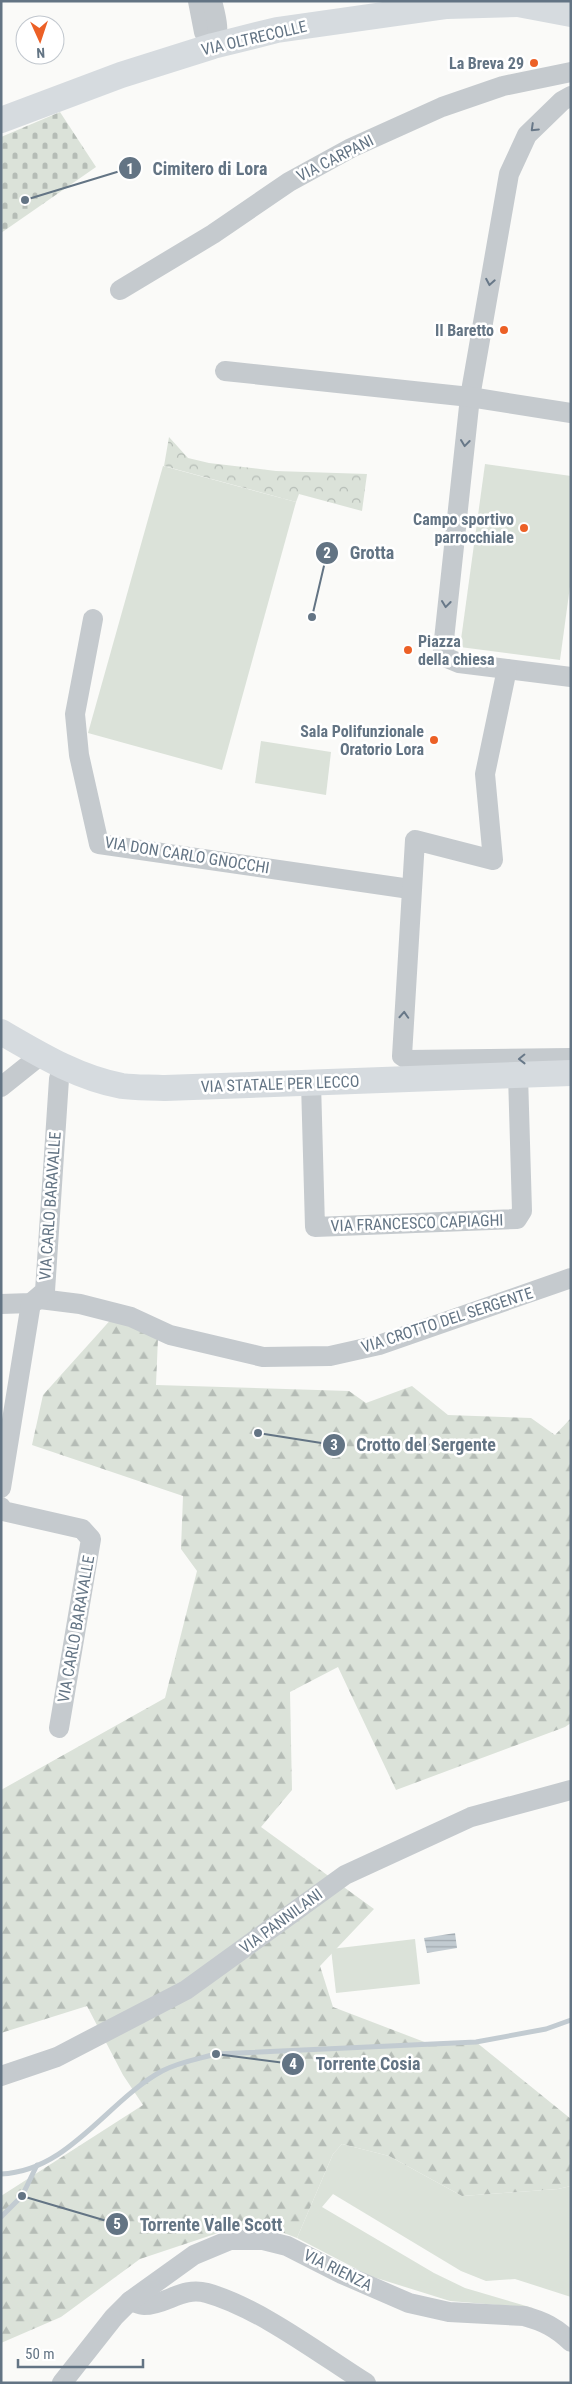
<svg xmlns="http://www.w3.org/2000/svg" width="572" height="2384" viewBox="0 0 572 2384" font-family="'Roboto Condensed',sans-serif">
  <defs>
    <pattern id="forest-firs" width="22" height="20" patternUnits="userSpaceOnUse" patternTransform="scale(1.25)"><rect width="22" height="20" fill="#dbe2d9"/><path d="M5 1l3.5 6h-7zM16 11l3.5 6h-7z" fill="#b5bcb6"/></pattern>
    <pattern id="cemetery-stones" width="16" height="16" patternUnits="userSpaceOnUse" patternTransform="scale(1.25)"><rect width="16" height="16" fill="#dbe2d9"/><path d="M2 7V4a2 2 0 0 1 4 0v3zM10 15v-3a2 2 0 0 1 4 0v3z" fill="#b5bcb6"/></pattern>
    <pattern id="park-crowns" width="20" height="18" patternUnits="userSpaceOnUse" patternTransform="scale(1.25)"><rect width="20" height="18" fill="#dbe2d9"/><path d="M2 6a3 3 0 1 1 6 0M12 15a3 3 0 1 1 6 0" fill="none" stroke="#b5bcb6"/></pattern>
    <pattern id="water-rules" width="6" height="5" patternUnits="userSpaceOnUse" patternTransform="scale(1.25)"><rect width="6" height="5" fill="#c2cbd1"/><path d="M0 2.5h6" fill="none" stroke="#a1a9af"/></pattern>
  </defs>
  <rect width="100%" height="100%" fill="#fafaf8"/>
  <g fill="#dbe2d9">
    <path d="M485,464L571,476V579L560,660L460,647Z"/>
    <path d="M163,466L296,502L222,770L88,733Z"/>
    <path d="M261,741L331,752L326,795L255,783Z"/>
    <path d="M415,1939L420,1984L336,1993L331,1949Z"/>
    <path d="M342,2144L389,2156L462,2196L558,2189L571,2186V2297L515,2279L486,2281L461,2271L333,2194L322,2207L434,2273L465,2288L533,2308L450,2301L370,2276L297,2238L333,2154Z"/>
  </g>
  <path fill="url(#forest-firs)" d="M114,1316L158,1338L156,1385L349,1391L366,1403L412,1386L448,1415L531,1418L555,1435L571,1418V1723L565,1727L396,1790L338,1667L290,1692L292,1790L261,1827L374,1909L320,1966L333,2007L435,2046L476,2042L571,2119V2186L558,2189L462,2196L389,2156L342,2144L333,2154L297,2238L271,2228L224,2231L140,2259L61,2317L1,2343V2196L143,2105L123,2075L87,2006L1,2033V1790L165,1698L197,1571L181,1549L183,1496L32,1445L43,1395Z"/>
  <path fill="url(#cemetery-stones)" d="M60,112L96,167L1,233V137Z"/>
  <path fill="url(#park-crowns)" d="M169,437L188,458L209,463L276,471L367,474L362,511L299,494L296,502L164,466Z"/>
  <path fill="url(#water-rules)" d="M455,1933L457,1948L427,1953L424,1938Z"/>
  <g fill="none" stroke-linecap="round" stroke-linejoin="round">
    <g stroke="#c2cbd1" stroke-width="5">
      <path d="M1,2174C69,2171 107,2101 162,2071C179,2062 198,2059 216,2054L476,2042L546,2029L571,2020"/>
      <path d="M1,2217L22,2196L37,2165"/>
    </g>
    <g stroke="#c5cace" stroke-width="20">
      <path d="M198,1L204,32L213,46"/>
      <path d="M212,1C216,17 221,32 213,46"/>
      <path d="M571,96L562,101L527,135L509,174L470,397L443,649L447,658L459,663L571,677"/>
      <path d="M120,290L213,234L289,182L351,148L442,107L503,86L571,72"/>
      <path d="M225,371L470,397L571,413"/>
      <path d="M93,619L75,714L79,755L99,844L410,889"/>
      <path d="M507,669L485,774L493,860L415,840L402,1056L408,1060L571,1058"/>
      <path d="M311,1083L315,1227L517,1219L522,1211L518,1075"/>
      <path d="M1,1087L41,1055"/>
      <path d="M1,1304L31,1303L40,1299L80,1304L131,1317L170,1335L263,1357L330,1356L379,1345L571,1278"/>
      <path d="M1,1488L31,1303L45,1291L59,1079L63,1065"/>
      <path d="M1,1507L3,1511L82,1529L91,1539L59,1728"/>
      <path d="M1,2076L57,2057L186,1990L345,1875L471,1817L571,1790"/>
      <path d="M130,2301C134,2302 140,2305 144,2305C167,2305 182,2286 207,2293C258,2307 320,2354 366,2383"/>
      <path d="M62,2383L114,2317L130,2301L194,2255L230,2240H263L287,2246L342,2274L409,2303L449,2312L524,2316C543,2321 557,2328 571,2342"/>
    </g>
    <g stroke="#d6dbdf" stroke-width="26">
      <path d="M518,4L571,14"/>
      <path d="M1,120L121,75L213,46L277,30L447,6L518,4L533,1"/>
      <path d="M1,1032C39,1054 78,1078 122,1086C136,1088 151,1087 165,1088L571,1073"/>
    </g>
  </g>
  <defs><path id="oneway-chevron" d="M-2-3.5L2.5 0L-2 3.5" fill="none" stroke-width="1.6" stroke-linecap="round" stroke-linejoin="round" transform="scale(1.25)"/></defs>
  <g stroke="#687888">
    <use href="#oneway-chevron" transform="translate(534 128) rotate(136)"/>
    <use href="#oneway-chevron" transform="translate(490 282) rotate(100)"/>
    <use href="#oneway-chevron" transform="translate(465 443) rotate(97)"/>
    <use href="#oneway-chevron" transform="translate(446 604) rotate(97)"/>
    <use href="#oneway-chevron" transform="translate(404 1015) rotate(-87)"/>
    <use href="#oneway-chevron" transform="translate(522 1059) rotate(179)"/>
  </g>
  <g fill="#ec6026" stroke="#fff" stroke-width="2">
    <circle cx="534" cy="63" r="5"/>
    <circle cx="504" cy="330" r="5"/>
    <circle cx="524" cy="528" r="5"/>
    <circle cx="408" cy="650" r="5"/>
    <circle cx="434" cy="740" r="5"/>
  </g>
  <g text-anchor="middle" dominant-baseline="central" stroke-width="5" stroke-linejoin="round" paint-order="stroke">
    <g font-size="16" fill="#637484" stroke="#fff">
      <text transform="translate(254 38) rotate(-13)">VIA OLTRECOLLE</text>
      <text transform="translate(335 158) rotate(-27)">VIA CARPANI</text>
      <text transform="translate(187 855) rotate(9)">VIA DON CARLO GNOCCHI</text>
      <text transform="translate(280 1084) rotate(-2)">VIA STATALE PER LECCO</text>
      <text transform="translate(50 1206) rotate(-86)">VIA CARLO BARAVALLE</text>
      <text transform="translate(417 1223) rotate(-2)">VIA FRANCESCO CAPIAGHI</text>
      <text transform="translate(447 1320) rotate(-18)">VIA CROTTO DEL SERGENTE</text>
      <text transform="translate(76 1629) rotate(-80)">VIA CARLO BARAVALLE</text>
      <text transform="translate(281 1921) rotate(-36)">VIA PANNILANI</text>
      <text transform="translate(338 2270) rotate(26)">VIA RIENZA</text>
    </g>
    <g font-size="16" font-weight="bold" fill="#637484" stroke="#fff" text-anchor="end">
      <text x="524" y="63">La Breva 29</text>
      <text x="494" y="330">Il Baretto</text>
      <text x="514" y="519">Campo sportivo<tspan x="514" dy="18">parrocchiale</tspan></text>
      <text x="418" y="641" text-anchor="start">Piazza<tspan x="418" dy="18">della chiesa</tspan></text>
      <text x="424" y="731">Sala Polifunzionale<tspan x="424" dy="18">Oratorio Lora</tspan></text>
    </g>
  </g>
  <path fill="none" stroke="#637484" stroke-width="2" d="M25 200L130 168M312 617L327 553M258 1433L334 1445M216 2054L293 2064M22 2196L117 2224"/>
  <g fill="#637484" stroke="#fff" stroke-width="2">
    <circle cx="25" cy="200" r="5"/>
    <circle cx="312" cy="617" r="5"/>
    <circle cx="258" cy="1433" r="5"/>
    <circle cx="216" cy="2054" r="5"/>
    <circle cx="22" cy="2196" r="5"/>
    <circle cx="130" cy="168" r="12"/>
    <circle cx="327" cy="553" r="12"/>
    <circle cx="334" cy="1445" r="12"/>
    <circle cx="293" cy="2064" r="12"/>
    <circle cx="117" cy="2224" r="12"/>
  </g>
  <g font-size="15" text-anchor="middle" font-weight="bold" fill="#fff">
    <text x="130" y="174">1</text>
    <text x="327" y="558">2</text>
    <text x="334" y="1450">3</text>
    <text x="293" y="2069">4</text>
    <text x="117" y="2229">5</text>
  </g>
  <g font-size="18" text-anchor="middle" font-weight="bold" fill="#637484" stroke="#fff" stroke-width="5" stroke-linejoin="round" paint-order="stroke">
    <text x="210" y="175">Cimitero di Lora</text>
    <text x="372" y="559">Grotta</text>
    <text x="426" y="1451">Crotto del Sergente</text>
    <text x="368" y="2070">Torrente Cosia</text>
    <text x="211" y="2231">Torrente Valle Scott</text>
  </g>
  <rect width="572" height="2384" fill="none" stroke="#637484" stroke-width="5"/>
  <g transform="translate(40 40) rotate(177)"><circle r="24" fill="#ffffff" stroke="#c1c7ce"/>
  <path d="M0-4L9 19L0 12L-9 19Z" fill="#ec6026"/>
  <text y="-8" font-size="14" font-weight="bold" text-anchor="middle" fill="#637484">N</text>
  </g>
  <path d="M18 2359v8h125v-8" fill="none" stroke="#637484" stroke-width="2.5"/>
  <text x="25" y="2359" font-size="15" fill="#637484" stroke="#ffffff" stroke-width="4" paint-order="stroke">50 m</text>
</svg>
